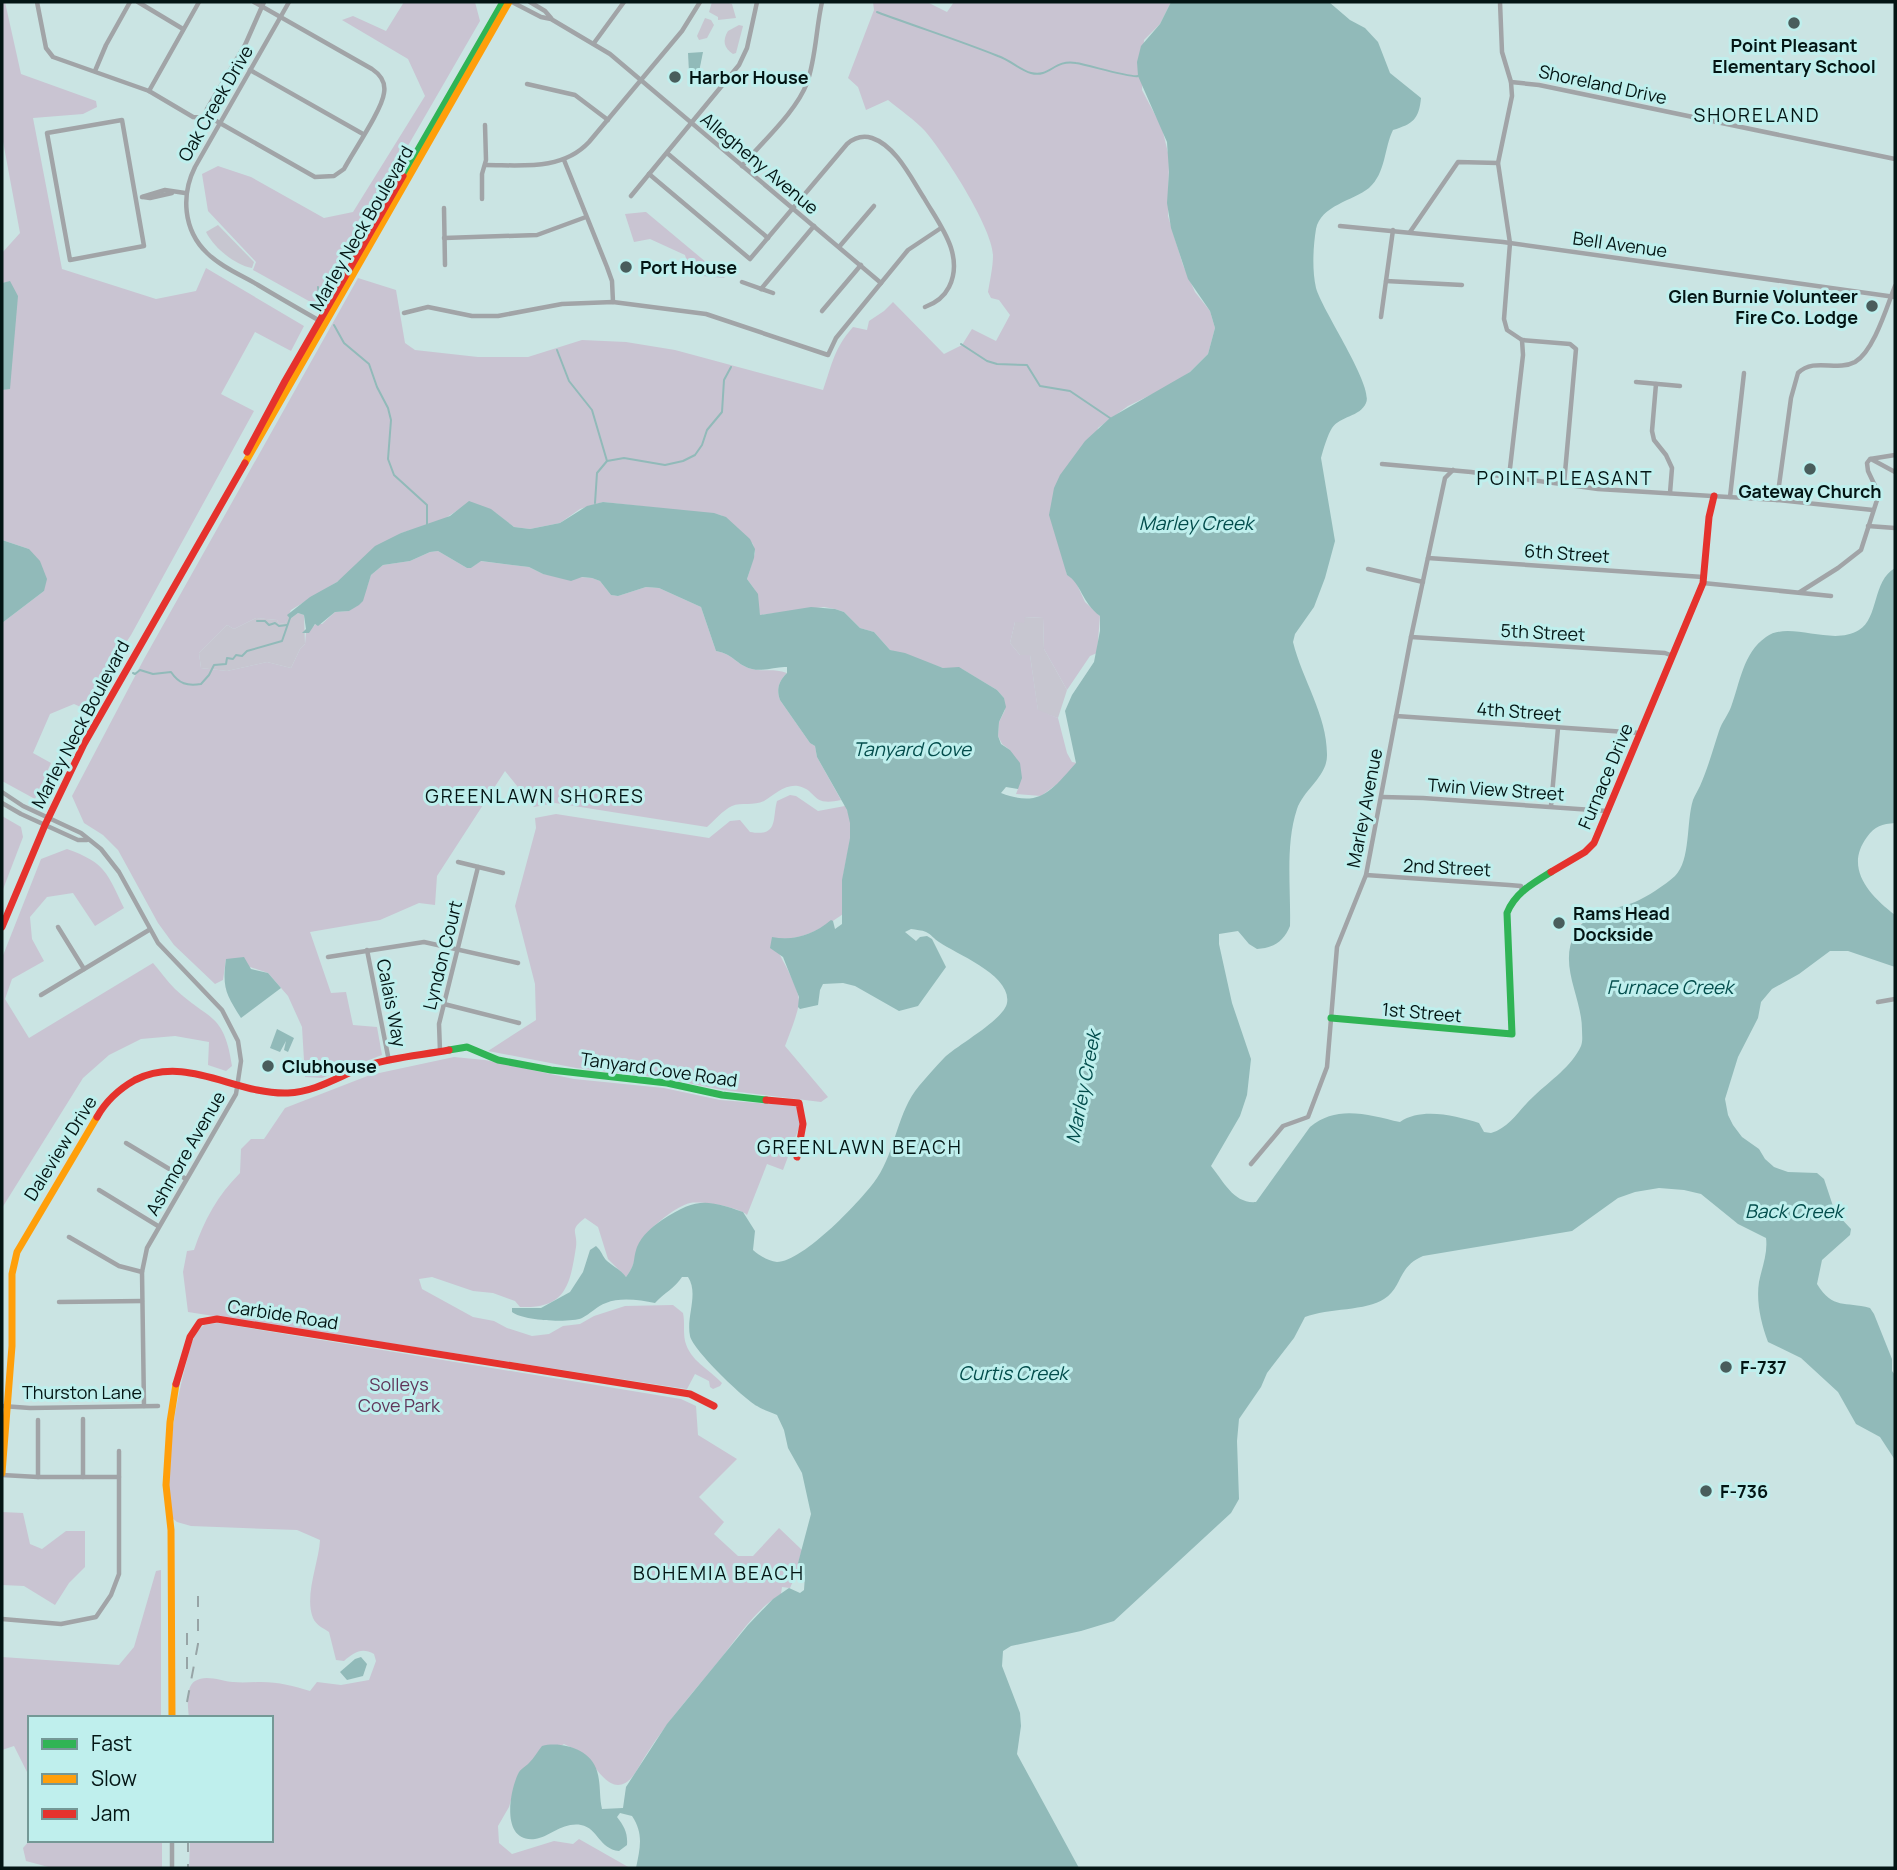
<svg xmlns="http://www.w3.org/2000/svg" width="1897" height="1870" viewBox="0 0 1897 1870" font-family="Manrope,sans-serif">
  <rect width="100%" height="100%" fill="#cae4e3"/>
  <g fill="#c7c6d0">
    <path d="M712,2H725L732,4L736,18L718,20V17L709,12Z"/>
    <path d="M705,18L711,20L714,25L707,38L699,40L697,36Z"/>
    <path d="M739,25L743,26L736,53L733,54C724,48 722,41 728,31Z"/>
    <path d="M218,225L254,262L252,268C235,265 214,248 206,232Z"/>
    <path d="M298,613L304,615L305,644L300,649L291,668L267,662L227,671L201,668L199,653L227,625L234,629L256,618L277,620L279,624L285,623L287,615L290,619Z"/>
    <path d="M1024,617L1043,618L1044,649L1067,690L1058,718L1038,711L1030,655H1020L1010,643L1015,622Z"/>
  </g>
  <g fill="#c9c4d2">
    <path d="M2,2H5L21,74L96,101L97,107L83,114L33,118L62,269L156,299L196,291L206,268L304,326L291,351L255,332L221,394L254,411L131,635L83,708L74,704L50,714L33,753L51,763L35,799L2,781V623L44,591L29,549L2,540V390L10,388V282L2,283V253L20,233L2,136Z"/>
    <path d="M404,2H475L480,21L316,305L253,270L256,262L208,211L202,174L218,166L251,177L324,218L353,212L425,96L408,59L342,20L353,16L386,31Z"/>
    <path d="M873,2H927L947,12L954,2H1171L1160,24L1144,40L1142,90L1162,128L1169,157L1168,216L1183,265L1195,292L1210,311L1215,328L1208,354L1190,372L1167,387L1128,406L1098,428L1064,562L1067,575L1074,578L1085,602L1100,616L1097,653L1090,656L1067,690L1044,649L1043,618L1025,617L1024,623L1015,622L1010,643L1020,655H1030L1038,710L1058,718L1067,753L1072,762L1077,763L1060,782L1041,796L1016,794L1018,789L1010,750L1002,744L998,736L999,722L1005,710L1004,698L997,690L962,669L943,668L890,650L874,632L860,628L844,612L835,609L824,607L760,615L755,590L747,579L755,553L753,544L721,515L603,502L580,509L560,523L530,529L514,527L496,513L461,508L441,521L401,533L337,582L291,610L285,623L279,624L277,620L256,618L234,629L227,625L199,653L201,668L227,671L267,662L291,668L300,649L305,644L306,633L316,624H322L335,612L349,611L367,587L371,575L383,565L410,561L430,552L438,551L467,568H471L480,561L529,567L543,574L592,578L600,581L611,595L618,596L646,587L659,588L701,607L716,651C734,654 736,665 752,669C765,672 773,668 787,673C779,681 776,689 780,700L810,743L815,746L817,757L841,800C810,807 818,790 798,786C785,784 774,795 764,801C754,806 741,802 732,806C723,810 714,821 707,827L555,803L534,807L505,771L437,876L435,905L419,903L380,920L310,932L331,993L346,992L353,1025L377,1027L382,1055L322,1078L305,1077L302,1027L288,996L268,973L226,959L223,980L215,984L174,945L158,923L118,850L103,835L84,823L72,796L144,659L358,278L396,290L405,343L415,350L478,357H528L582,340L626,342L675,350L823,390C832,365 834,348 853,327L867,330L869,321L884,311L893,302L944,354L962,345L972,329L996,341L1010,315L999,300L991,298L988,292C990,280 993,267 993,255C992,227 944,153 925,131C915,120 900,110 888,100L866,110L858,87L848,78L874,10Z"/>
    <path d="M645,212H646L725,278L691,275L685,255L650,239L634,242L625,214Z"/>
    <path d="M790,795L796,796L818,811L845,806C858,828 845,856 843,879C841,890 843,903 843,914C822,929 800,942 772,938C777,953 801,988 799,1004C796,1018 790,1033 785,1046L828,1097L821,1102L723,1090L663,1078L576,1068L488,1051L536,1020L535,984L515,906L536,828L535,818L556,814L709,838L730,821L740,820L750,832C779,837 772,819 777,801Z"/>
    <path d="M2,816L21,827L23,837L2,892Z"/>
    <path d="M67,849C106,863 107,873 124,908L95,926L73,893L47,897L30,917L32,939L44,961L12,979L5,999L29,1038L153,963C160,971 167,981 175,989C209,1021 224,1012 232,1066L226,1071L208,1065L209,1042L175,1036L141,1039L109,1055L83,1078L2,1208V958L41,859Z"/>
    <path d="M454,1057L485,1060L574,1079L664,1088L720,1100L797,1106L800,1125L783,1170L767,1164L747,1215C738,1207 703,1201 690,1203C676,1206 651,1227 643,1238C633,1253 638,1262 626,1277L608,1259L598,1227L585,1218C568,1231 578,1231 576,1247C570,1285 566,1309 520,1307L515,1301L493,1293L473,1291L432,1277L419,1279L422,1289L473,1317L494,1321L507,1328L532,1336L549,1334L563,1326L580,1324L594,1316L625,1306L673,1305L683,1313C685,1322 683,1332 685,1341C690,1361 709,1369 722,1383L720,1386L713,1389L710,1387L709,1381L695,1374L687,1389L673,1387L188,1312L183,1272L187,1251L194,1250C204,1220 218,1195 240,1173L241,1149L251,1139H264L285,1108L370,1075Z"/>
    <path d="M218,1323L681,1399L696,1406L698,1435L737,1459L699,1497L724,1522L714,1534L738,1556H753L779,1528L802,1550L798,1563L799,1568L790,1588L782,1587L781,1594C757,1608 739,1635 722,1657C696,1689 668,1720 646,1755C639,1765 632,1785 618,1785C604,1785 593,1762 583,1754C578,1750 570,1747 564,1744L519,1772L509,1807L498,1826L499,1843L512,1854L554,1841L573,1844L579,1839L630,1868H189L190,1840H271V1718H189C188,1708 185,1687 195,1681C206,1674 221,1681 233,1682C243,1683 252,1682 261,1682C279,1682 294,1686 310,1691L317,1682L341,1685L369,1680L376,1661L374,1654C362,1647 354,1652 344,1661L336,1660L329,1632C323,1628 316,1625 313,1618C304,1596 319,1562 320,1540L297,1530L191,1526L177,1522L171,1517C165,1466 173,1413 186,1364C190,1350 192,1334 204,1325Z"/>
    <path d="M2,1512L23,1513L30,1544L42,1549L66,1531H85V1567L69,1583L55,1605L24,1586L2,1585Z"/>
    <path d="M161,1570V1718H30V1778L14,1746L2,1750V1657L119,1665L134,1647L156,1571Z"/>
    <path d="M30,1840H162V1868H52L26,1861L23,1848Z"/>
  </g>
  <g fill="#91bab9">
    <path d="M1171,2H1329L1350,20L1365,28L1378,42L1390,73L1421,98C1419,119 1413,124 1393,130C1384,148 1386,173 1369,188C1353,201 1321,205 1316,229C1313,248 1312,270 1316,288C1323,312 1374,386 1366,403C1360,417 1340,416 1332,428C1328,434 1323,450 1321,458L1335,541L1325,578L1314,607L1295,634L1293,642C1302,679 1327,715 1327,754C1328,776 1304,789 1297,809C1285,845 1291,888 1290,926C1284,941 1274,948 1257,949L1249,944L1238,931L1219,934V944L1232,1003L1251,1059L1247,1095L1240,1116L1211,1166C1224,1182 1234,1204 1256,1202L1310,1127C1337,1104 1369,1115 1400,1122C1422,1107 1456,1116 1479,1123L1484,1132L1491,1133C1511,1127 1519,1109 1534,1096C1550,1081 1572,1066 1581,1046C1583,1041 1582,1035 1582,1030C1582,996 1558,966 1575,933C1587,911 1614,910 1635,902C1647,897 1665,885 1675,876C1691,860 1686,822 1693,800C1695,795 1698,790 1700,786C1708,768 1713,749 1719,731C1722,722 1728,715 1731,707C1740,683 1743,653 1766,637C1789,620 1832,647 1859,630C1879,618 1872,581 1895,568V823C1882,824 1875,826 1867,837C1844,868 1869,895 1895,915V967L1848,951H1830L1799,974L1772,989L1761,1002L1758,1018L1738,1057L1725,1099L1728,1115L1733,1125L1742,1137L1759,1149L1765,1159L1774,1167L1788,1172L1817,1173L1824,1179L1835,1212L1851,1229L1850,1235L1822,1260L1817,1284C1833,1310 1845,1301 1870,1308L1874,1314L1892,1359V1371L1895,1375V1460L1880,1437L1856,1424L1838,1392L1801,1358L1768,1342C1761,1323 1756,1302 1759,1282C1762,1267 1768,1253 1766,1238L1738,1224L1701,1194L1684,1190L1659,1188L1635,1192L1618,1198L1572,1231L1423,1256C1397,1267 1403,1287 1384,1299C1367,1311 1328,1308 1305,1317L1294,1338L1267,1373L1261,1387L1239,1419L1237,1441L1239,1499L1231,1513L1114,1621L1081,1631L1011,1646L1003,1651L1002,1666L1020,1713L1021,1726L1017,1754L1079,1868H636C640,1848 644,1834 632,1816L620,1813L617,1817C624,1826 628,1833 627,1845L619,1851C599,1849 598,1828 581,1825C562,1822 550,1837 535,1839C501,1843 509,1793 518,1774C520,1769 525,1767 529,1763C534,1758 538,1751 542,1746C561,1741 591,1749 597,1771C601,1784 599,1796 602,1809L623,1808L626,1787L667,1724L748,1625L773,1599L789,1588L800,1593L804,1590L805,1576L798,1563L811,1514L802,1473L788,1448L784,1430L777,1415C771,1412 763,1410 757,1406C743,1398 693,1350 690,1336C686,1316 699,1294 688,1277H682C675,1288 664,1293 655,1303C640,1300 620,1297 606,1303C597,1306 590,1314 582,1318C570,1323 523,1321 512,1312V1308H541L570,1292L583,1272L590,1250L596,1246C602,1251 602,1256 607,1261C614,1267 621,1270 626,1277C637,1262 632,1262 637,1247C642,1235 652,1227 662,1220C696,1198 706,1199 743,1212L755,1231L753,1250C760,1256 768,1261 777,1262C803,1262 863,1199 877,1178C896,1150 897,1112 919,1086C927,1077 935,1067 944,1058C957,1045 1004,1020 1007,1003C1012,975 956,954 939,942C934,939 931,934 926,932C922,930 916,930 911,929L905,932L916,941L920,937L927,936L932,939L946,967L918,1006L899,1011L855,986L843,983L823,984L820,990L818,1005L800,1009L798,1007L799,997L783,957L770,948L772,937C794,941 813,935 831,920L833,921L835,929L842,924V880L850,838V823L847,810L817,757L815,746L810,743L780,700C776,689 779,681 787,673V667C776,666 764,672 752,669C736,665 734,654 716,651L701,607L659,588L646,587L618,596L611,595L600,581L592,578L582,577L571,581L543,574L529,567L481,561L471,568H467L438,551L430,552L410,561L383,565L371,575L363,601L359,605L349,611L335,612L318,626L315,624L309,633H302L306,629L304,615L298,613L290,619L287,615L310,597L337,582L375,546L401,533L450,516L469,501L491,509L514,527L530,529L560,523L587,506L603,502L714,513L726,517L750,539L755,549L754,558L747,579L758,594L760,615L811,607L835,609L844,612L860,628L874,632L890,650L905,653L943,668L959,667L997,690L1004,698L1006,707L999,722L998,736L1001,744L1010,750L1020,763L1022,778L1018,789L1006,787L1001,793C1040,808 1051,791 1076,763L1065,711L1072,695L1094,662L1100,631V616C1082,603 1081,583 1067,575L1049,515L1054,488L1060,475L1085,441L1110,418L1190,372L1208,354L1215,328L1210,311L1188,279L1171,228L1167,203L1169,172L1167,142L1138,76L1137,62L1141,46L1160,24Z"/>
    <path d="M703,52L699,72H689L688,53Z"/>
    <path d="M10,281L18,296L10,389L2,390V283Z"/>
    <path d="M2,540L29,549L40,561L47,579L44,591L2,623Z"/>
    <path d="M244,957L251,969L268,973L281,988L241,1018C226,994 222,988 226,959Z"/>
    <path d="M277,1029L294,1038L288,1052L284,1050L286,1041L280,1052L270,1048Z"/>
    <path d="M361,1657L367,1664L363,1676L347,1680L340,1672L355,1659Z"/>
  </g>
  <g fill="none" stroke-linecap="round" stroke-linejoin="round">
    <g stroke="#91bab9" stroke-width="2">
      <path d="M877,12C917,27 958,40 998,56C1010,60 1020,70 1031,73C1050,78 1054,59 1076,63C1089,65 1130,78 1138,76"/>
      <path d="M318,287L319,299"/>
      <path d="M334,325L344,343L369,364L377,387L388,408L391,420L388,459L394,475L427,505V525"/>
      <path d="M961,344L987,361L997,364L1027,365L1040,386L1070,391L1110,418"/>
      <path d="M557,350L569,381L592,410L607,461"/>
      <path d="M595,503L597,473L607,461L624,458L665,465L683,461L695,455L702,445L707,430L722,412L724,380L731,367"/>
      <path d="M257,621H265L269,625L275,623L279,626L287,625"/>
      <path d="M133,673L135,674L140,670L153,674L171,672C179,684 187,686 201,684L209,675L214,665L226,664L227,658L233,659L236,655L242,656L247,651L282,641L290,618"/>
    </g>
    <g stroke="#a1a4a7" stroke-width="4.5">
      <path d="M37,2L46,48L53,57L149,91L193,117L211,118L315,177L334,176L344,169C353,152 382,110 384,93C386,82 381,75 372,69L254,2"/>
      <path d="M138,2L183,29"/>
      <path d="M289,2L195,167C181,195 183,230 207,253C221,267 241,275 258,285C278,297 299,309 320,321"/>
      <path d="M512,2L541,17L551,19L610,54L881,283"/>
      <path d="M530,2L545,11L551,18"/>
      <path d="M1500,2L1502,52L1511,82L1512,96L1498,163L1510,243L1504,319L1507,330L1522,340"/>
      <path d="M594,43L624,2"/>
      <path d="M250,70L363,134"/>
      <path d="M95,71L106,45L130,2"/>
      <path d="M1511,82L1539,85L1895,159"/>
      <path d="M527,84L575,95L608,120"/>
      <path d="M149,91L199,2"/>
      <path d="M205,117L207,109L245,45L264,2"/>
      <path d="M122,120L144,246L70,260L47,133Z"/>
      <path d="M667,153L768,238"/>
      <path d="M564,160L607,267L612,281L613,302"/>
      <path d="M486,165C521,165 562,171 589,142L682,31L700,2"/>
      <path d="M742,166C762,142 796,112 807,83C816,58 816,28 822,2"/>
      <path d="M649,174L750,259L847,144C854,138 862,135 872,138C896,146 911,178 924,198C939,224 965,255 949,287C944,297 936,303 925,307"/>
      <path d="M631,196L739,65L747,48L757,2"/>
      <path d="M142,197L165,190L185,193"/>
      <path d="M143,197L150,198L172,193"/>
      <path d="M482,199V174L486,160L485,125"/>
      <path d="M444,208L445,265"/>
      <path d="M1340,226L1503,242L1895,297"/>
      <path d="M1410,232L1458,162L1498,163"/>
      <path d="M444,238L537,235L586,217"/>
      <path d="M839,247L874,206"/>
      <path d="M1386,281L1462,285"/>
      <path d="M742,282L773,293"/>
      <path d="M761,289L814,226"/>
      <path d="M822,311L861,265"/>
      <path d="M404,313L428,307L472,316H498L562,304L613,302L706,314L828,355L836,338L908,250L941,228"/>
      <path d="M1381,317L1393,230"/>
      <path d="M1522,340L1570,344L1576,349L1564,484"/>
      <path d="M1636,382L1680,386"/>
      <path d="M1656,384L1652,431L1654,440L1666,455L1672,468L1670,493"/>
      <path d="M1871,459L1895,472"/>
      <path d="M1382,464L1471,472L1598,489L1777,500L1873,510"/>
      <path d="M1509,477L1523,355L1522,340"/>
      <path d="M1730,497L1744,373"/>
      <path d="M1777,500L1791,398L1798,373C1815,357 1836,372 1855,362C1874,351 1887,306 1895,286"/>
      <path d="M1868,526L1895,528"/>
      <path d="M1428,558L1703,577"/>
      <path d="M1368,569L1423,582"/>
      <path d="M1703,583L1831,596"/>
      <path d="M1800,592L1838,568L1861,550L1877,500V490L1868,471L1867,463L1870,459L1895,455"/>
      <path d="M1411,637L1665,653L1673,656"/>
      <path d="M1396,716L1641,733"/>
      <path d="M2,792L23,806L81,833L101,849L119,872L158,943L222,1010L238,1041L241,1061L236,1094L147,1248L142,1272L144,1406"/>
      <path d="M1382,797L1423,798L1607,811"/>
      <path d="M2,803L21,814L78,840H87"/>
      <path d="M1551,806L1558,728"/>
      <path d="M458,862L503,873"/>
      <path d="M1366,875L1509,885L1521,886L1522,891"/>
      <path d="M58,927L84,969"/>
      <path d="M367,950L389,1061"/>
      <path d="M328,957L424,942L518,963"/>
      <path d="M41,995L149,930"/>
      <path d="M1878,1002L1895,999"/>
      <path d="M444,1004L519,1023"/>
      <path d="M440,1051L439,1024L478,867"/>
      <path d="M126,1143L186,1179"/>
      <path d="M1251,1164L1283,1126L1308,1117L1327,1067L1337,947L1366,875L1411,637L1445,478L1453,470"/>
      <path d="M99,1190L158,1226"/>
      <path d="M69,1237L119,1266L142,1272"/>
      <path d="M59,1302L142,1301"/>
      <path d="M2,1406L30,1408L158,1406"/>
      <path d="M83,1419V1477"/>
      <path d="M38,1420V1477"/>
      <path d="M2,1475L38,1477H119"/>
      <path d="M2,1619L61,1624L96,1617L111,1595L119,1574V1451"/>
      <path d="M172,1840V1868"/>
    </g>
    <g stroke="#30b455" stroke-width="7">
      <path d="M403,176L503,2"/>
      <path d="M1331,1018L1512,1034L1507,913C1515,893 1533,883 1551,872"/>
      <path d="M449,1050L467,1047L498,1060L551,1070L667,1083L722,1095L766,1100"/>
    </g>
    <g stroke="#ff9f0a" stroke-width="7">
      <path d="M245,463L509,2"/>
      <path d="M2,1473L12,1346V1274L17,1252L97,1117"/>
      <path d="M172,1718L171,1530L166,1485L170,1422L176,1384"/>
    </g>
    <g stroke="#e5322d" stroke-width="7">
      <path d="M247,452L285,381L403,176"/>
      <path d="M1551,872L1585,852L1594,843L1703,583L1709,517L1714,496"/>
      <path d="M2,927L45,825L84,744L245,463"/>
      <path d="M766,1100L799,1103L803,1124L797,1157"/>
      <path d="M97,1117C106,1101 119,1089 135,1080C187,1054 235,1095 288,1093C317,1092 342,1074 369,1065C394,1057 423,1055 449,1050"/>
      <path d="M176,1384L190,1337L200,1322L217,1319L690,1394L714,1406"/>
    </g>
    <g stroke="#97a4a6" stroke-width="2" stroke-dasharray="12 12" stroke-linecap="butt">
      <path d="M187,1633V1669"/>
      <path d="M187,1702L198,1644V1596"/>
      <path d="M188,1840V1868"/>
    </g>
  </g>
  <g fill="#495d5c" stroke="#bfefed" stroke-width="2.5">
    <circle cx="1794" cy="23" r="7"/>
    <circle cx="675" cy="77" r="7"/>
    <circle cx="626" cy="267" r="7"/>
    <circle cx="1872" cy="306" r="7"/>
    <circle cx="1810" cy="469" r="7"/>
    <circle cx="1559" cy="923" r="7"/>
    <circle cx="268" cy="1066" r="7"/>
    <circle cx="1726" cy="1367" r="7"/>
    <circle cx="1706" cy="1491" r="7"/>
  </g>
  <g text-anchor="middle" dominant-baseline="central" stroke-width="6" stroke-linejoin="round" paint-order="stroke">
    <g font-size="18" font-weight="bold" fill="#031514" stroke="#bfefed" text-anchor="start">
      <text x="1794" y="45" text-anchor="middle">Point Pleasant<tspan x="1794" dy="21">Elementary School</tspan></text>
      <text x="689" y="77">Harbor House</text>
      <text x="640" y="267">Port House</text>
      <text x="1858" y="296" text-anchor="end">Glen Burnie Volunteer<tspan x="1858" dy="21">Fire Co. Lodge</tspan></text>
      <text x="1810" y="491" text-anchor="middle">Gateway Church</text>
      <text x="1573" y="913">Rams Head<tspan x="1573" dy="21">Dockside</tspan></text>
      <text x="282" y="1066">Clubhouse</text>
      <text x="1740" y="1367">F-737</text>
      <text x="1720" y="1491">F-736</text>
    </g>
    <g font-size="18" fill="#031514" stroke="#bfefed">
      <text transform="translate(1603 84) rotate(12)">Shoreland Drive</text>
      <text transform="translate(215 103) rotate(-60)">Oak Creek Drive</text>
      <text transform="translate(760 163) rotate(40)">Allegheny Avenue</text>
      <text transform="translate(361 228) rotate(-60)">Marley Neck Boulevard</text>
      <text transform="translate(1620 244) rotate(8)">Bell Avenue</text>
      <text transform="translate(1567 553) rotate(4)">6th Street</text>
      <text transform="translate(1543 632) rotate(3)">5th Street</text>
      <text transform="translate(1519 711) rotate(4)">4th Street</text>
      <text transform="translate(80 724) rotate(-62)">Marley Neck Boulevard</text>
      <text transform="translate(1605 776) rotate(-67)">Furnace Drive</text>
      <text transform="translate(1496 789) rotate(4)">Twin View Street</text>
      <text transform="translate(1364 808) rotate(-79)">Marley Avenue</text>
      <text transform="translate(1447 867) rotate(3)">2nd Street</text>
      <text transform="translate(442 955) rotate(-76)">Lyndon Court</text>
      <text transform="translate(392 1003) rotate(79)">Calais Way</text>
      <text transform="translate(1422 1012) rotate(5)">1st Street</text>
      <text transform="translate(659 1069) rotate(8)">Tanyard Cove Road</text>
      <text transform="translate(60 1148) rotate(-58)">Daleview Drive</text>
      <text transform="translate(185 1153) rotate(-60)">Ashmore Avenue</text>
      <text transform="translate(283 1314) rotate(9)">Carbide Road</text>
      <text x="82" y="1392">Thurston Lane</text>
    </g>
    <g font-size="18" fill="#60365a" stroke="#bfefed">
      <text x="399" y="1384">Solleys<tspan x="399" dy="21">Cove Park</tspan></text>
    </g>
    <g font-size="19" letter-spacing="2" fill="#031514" stroke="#bfefed">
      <text x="1757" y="115">SHORELAND</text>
      <text x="1565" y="478">POINT PLEASANT</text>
      <text x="535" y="796">GREENLAWN SHORES</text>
      <text x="860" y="1147">GREENLAWN BEACH</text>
      <text x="719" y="1573">BOHEMIA BEACH</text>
    </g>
    <g font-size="19" font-style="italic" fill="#034d4c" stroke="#bfefed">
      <text x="1196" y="523">Marley Creek</text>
      <text x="912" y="749">Tanyard Cove</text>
      <text x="1670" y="987">Furnace Creek</text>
      <text transform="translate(1083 1087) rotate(-79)">Marley Creek</text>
      <text x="1794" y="1211">Back Creek</text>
      <text x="1013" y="1373">Curtis Creek</text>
    </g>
  </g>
  <rect width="1897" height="1870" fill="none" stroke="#031514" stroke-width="7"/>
  <rect x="28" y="1716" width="245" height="126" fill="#bfefed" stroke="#749896" stroke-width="2"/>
  <rect x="42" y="1739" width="35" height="10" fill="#30b455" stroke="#749896" stroke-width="2"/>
  <text x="91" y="1751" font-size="21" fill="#031514">Fast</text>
  <rect x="42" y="1774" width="35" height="10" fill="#ff9f0a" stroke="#749896" stroke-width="2"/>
  <text x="91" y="1786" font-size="21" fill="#031514">Slow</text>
  <rect x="42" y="1809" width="35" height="10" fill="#e5322d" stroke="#749896" stroke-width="2"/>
  <text x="91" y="1821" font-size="21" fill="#031514">Jam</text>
</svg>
